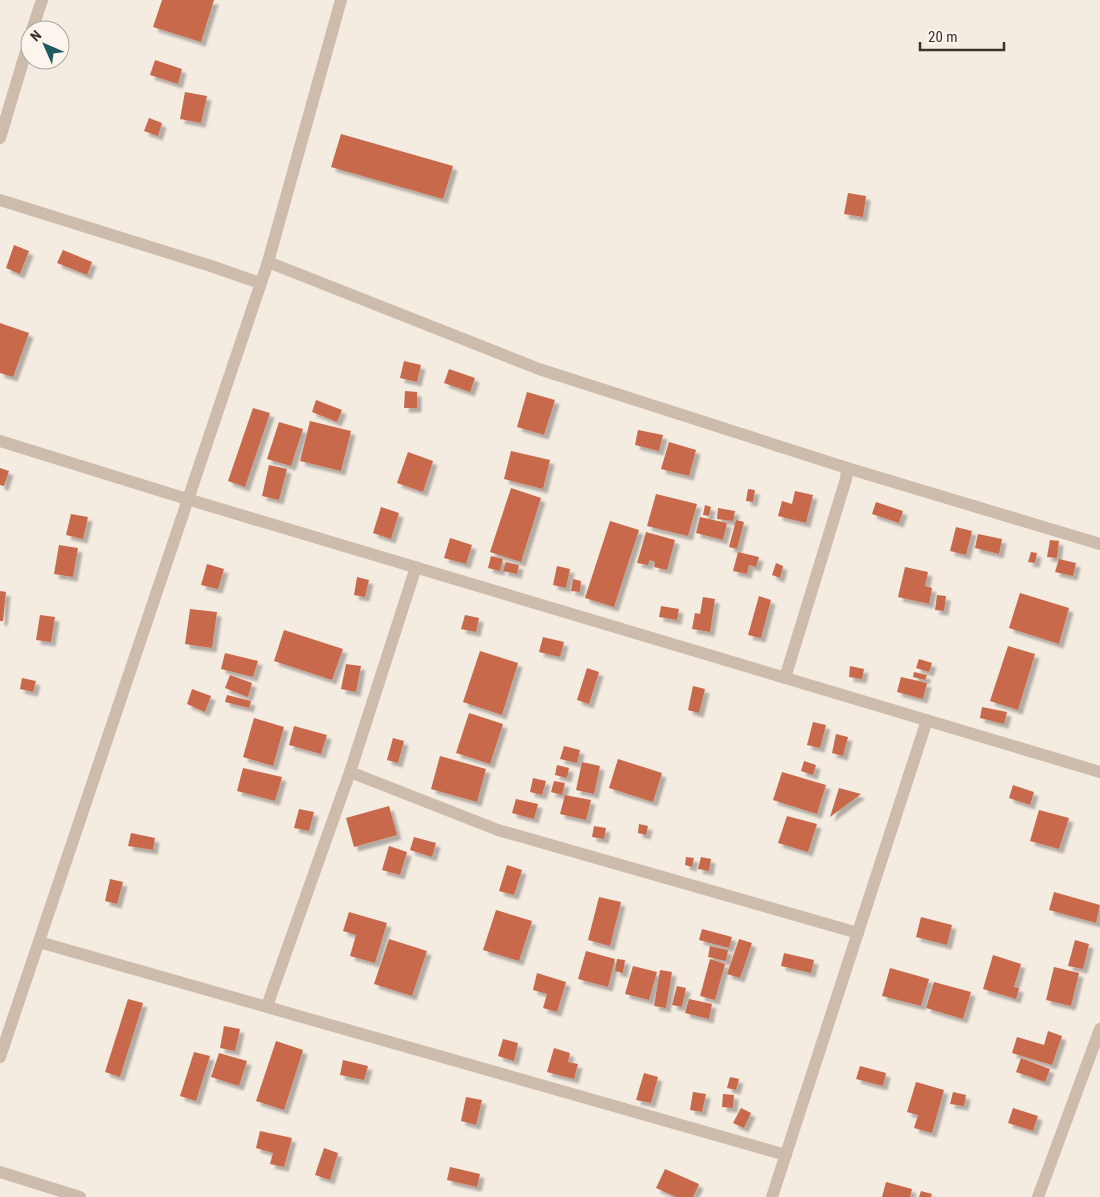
<svg xmlns="http://www.w3.org/2000/svg" width="1100" height="1197" viewBox="0 0 1100 1197" font-family="'Roboto Condensed',sans-serif">
  <defs>
    <filter id="shadow"><feDropShadow dx="4.5" dy="4.5" stdDeviation="1" flood-color="#0004"/></filter>
  </defs>
  <rect width="100%" height="100%" fill="#f4ebe1"/>
  <g fill="#c8694b" filter="url(#shadow)">
    <path d="M162,0H214L201,42L153,27Z"/>
    <path d="M155,60L182,69L178,84L150,75Z"/>
    <path d="M185,92L207,96L201,123L180,119Z"/>
    <path d="M149,118L162,123L158,136L144,131Z"/>
    <path d="M341,134L453,166L443,199L331,167Z"/>
    <path d="M848,193L866,196L863,217L844,214Z"/>
    <path d="M14,245L29,251L20,274L6,268Z"/>
    <path d="M63,250L92,262L87,275L57,263Z"/>
    <path d="M0,323L29,333L13,377L0,373Z"/>
    <path d="M404,361L421,365L417,382L400,378Z"/>
    <path d="M449,369L475,378L470,392L444,383Z"/>
    <path d="M405,391L417,392V408H404Z"/>
    <path d="M527,392L555,400L544,435L517,427Z"/>
    <path d="M316,400L342,410L337,422L312,412Z"/>
    <path d="M253,408L270,413L245,487L228,481Z"/>
    <path d="M310,421L351,431L341,471L300,461Z"/>
    <path d="M279,422L303,429L291,466L267,459Z"/>
    <path d="M638,430L663,435L659,451L635,445Z"/>
    <path d="M669,442L696,450L689,476L661,469Z"/>
    <path d="M511,451L550,460L543,489L504,479Z"/>
    <path d="M408,452L433,461L423,492L397,483Z"/>
    <path d="M269,465L287,469L279,500L262,496Z"/>
    <path d="M0,468L9,471L4,486L0,485Z"/>
    <path d="M511,488L541,498L521,562L490,552Z"/>
    <path d="M748,489L755,490L753,502L746,501Z"/>
    <path d="M795,491L813,495L806,523L778,516L782,501L792,504Z"/>
    <path d="M656,494L697,504L688,536L647,526Z"/>
    <path d="M876,502L903,511L899,523L872,514Z"/>
    <path d="M705,505L711,507L709,516L703,515Z"/>
    <path d="M381,507L399,513L391,539L373,533Z"/>
    <path d="M718,508L735,511L733,521L717,519Z"/>
    <path d="M71,514L88,517L83,539L66,535Z"/>
    <path d="M700,517L727,523L723,540L696,533Z"/>
    <path d="M736,520L744,522L737,549L729,547Z"/>
    <path d="M610,521L639,530L614,607L585,598Z"/>
    <path d="M956,527L972,531L966,555L950,551Z"/>
    <path d="M646,532L675,540L667,570L654,567L655,562L650,560L648,565L637,563Z"/>
    <path d="M978,534L1002,539L999,554L975,548Z"/>
    <path d="M450,538L472,545L466,564L444,558Z"/>
    <path d="M1050,540L1059,541L1057,558L1047,557Z"/>
    <path d="M59,545L78,548L73,577L54,574Z"/>
    <path d="M738,552L759,557L756,567L749,565L747,574L733,571Z"/>
    <path d="M1031,552L1037,553L1035,563L1028,562Z"/>
    <path d="M491,556L503,559L500,571L488,568Z"/>
    <path d="M1059,559L1076,563L1073,576L1055,572Z"/>
    <path d="M506,562L519,565L517,574L503,571Z"/>
    <path d="M776,563L783,566L780,578L772,575Z"/>
    <path d="M207,564L224,569L218,589L201,585Z"/>
    <path d="M557,566L570,569L566,588L553,585Z"/>
    <path d="M905,567L928,572L925,586L932,588L929,604L898,597Z"/>
    <path d="M357,577L369,580L365,597L354,595Z"/>
    <path d="M573,579L581,581L580,592L571,591Z"/>
    <path d="M0,591L6,592L3,621H0Z"/>
    <path d="M1020,593L1069,608L1059,644L1009,628Z"/>
    <path d="M937,595L946,596L944,611L935,610Z"/>
    <path d="M759,596L771,600L761,638L748,635Z"/>
    <path d="M703,597L715,599L710,632L692,629L695,613L700,614Z"/>
    <path d="M661,606L679,609L677,620L659,617Z"/>
    <path d="M190,609L217,612L212,648L185,644Z"/>
    <path d="M40,615L55,617L51,642L36,640Z"/>
    <path d="M465,615L479,618L476,632L461,629Z"/>
    <path d="M284,630L343,649L332,680L274,661Z"/>
    <path d="M543,637L564,642L560,657L539,652Z"/>
    <path d="M1008,646L1035,654L1018,710L990,701Z"/>
    <path d="M480,651L518,663L502,715L463,702Z"/>
    <path d="M225,653L258,661L253,677L221,669Z"/>
    <path d="M919,659L932,663L929,672L916,668Z"/>
    <path d="M346,664L361,666L356,692L341,689Z"/>
    <path d="M850,666L864,669L862,679L849,677Z"/>
    <path d="M587,668L599,672L589,704L577,700Z"/>
    <path d="M914,672L927,675L925,680L913,677Z"/>
    <path d="M230,675L252,683L248,697L225,688Z"/>
    <path d="M901,677L927,683L923,699L897,692Z"/>
    <path d="M22,678L36,681L33,692L20,689Z"/>
    <path d="M693,686L705,689L699,713L688,710Z"/>
    <path d="M192,689L211,696L205,712L187,704Z"/>
    <path d="M227,695L251,701L249,708L225,702Z"/>
    <path d="M982,707L1007,712L1004,724L980,718Z"/>
    <path d="M469,713L503,724L490,764L456,753Z"/>
    <path d="M254,718L284,727L273,766L243,757Z"/>
    <path d="M813,722L826,725L820,748L807,745Z"/>
    <path d="M294,726L327,735L321,754L289,745Z"/>
    <path d="M836,734L848,737L843,756L832,753Z"/>
    <path d="M393,738L404,741L398,763L387,760Z"/>
    <path d="M564,746L580,750L577,763L560,759Z"/>
    <path d="M440,756L486,769L477,802L431,789Z"/>
    <path d="M618,759L662,773L653,802L609,788Z"/>
    <path d="M804,761L816,765L813,775L801,771Z"/>
    <path d="M582,762L600,766L594,794L576,790Z"/>
    <path d="M557,765L569,768L567,778L555,775Z"/>
    <path d="M243,768L282,777L275,801L237,791Z"/>
    <path d="M782,772L826,785L817,814L773,800Z"/>
    <path d="M533,778L546,781L542,795L530,792Z"/>
    <path d="M554,781L565,783L562,795L551,792Z"/>
    <path d="M1013,785L1034,792L1030,805L1009,798Z"/>
    <path d="M839,788L861,794L830,817Z"/>
    <path d="M565,795L591,800L586,820L560,814Z"/>
    <path d="M516,799L538,804L534,819L512,813Z"/>
    <path d="M389,806L397,835L354,847L346,818Z"/>
    <path d="M299,809L314,812L309,831L294,828Z"/>
    <path d="M1039,810L1069,818L1059,849L1030,841Z"/>
    <path d="M787,816L817,824L808,852L778,843Z"/>
    <path d="M639,824L648,826L646,835L638,833Z"/>
    <path d="M594,826L606,828L604,839L592,837Z"/>
    <path d="M131,833L155,838L153,850L128,846Z"/>
    <path d="M414,837L436,843L432,857L410,850Z"/>
    <path d="M389,846L407,852L400,875L382,870Z"/>
    <path d="M686,857L694,858L692,867L685,865Z"/>
    <path d="M701,857L711,859L709,871L698,869Z"/>
    <path d="M507,865L522,870L514,895L499,891Z"/>
    <path d="M110,879L123,882L117,904L105,901Z"/>
    <path d="M1054,892L1100,905L1096,923L1049,910Z"/>
    <path d="M599,897L621,902L610,946L588,940Z"/>
    <path d="M496,910L532,921L519,961L483,950Z"/>
    <path d="M349,912L387,923L375,963L350,956L356,935L343,931Z"/>
    <path d="M921,917L952,925L947,945L916,937Z"/>
    <path d="M702,929L732,937L729,948L699,940Z"/>
    <path d="M389,939L427,951L412,996L374,984Z"/>
    <path d="M739,939L752,943L740,978L727,974Z"/>
    <path d="M1075,940L1089,944L1083,969L1068,966Z"/>
    <path d="M710,946L728,950L726,961L708,957Z"/>
    <path d="M586,951L615,959L608,987L578,979Z"/>
    <path d="M784,953L814,960L811,973L781,966Z"/>
    <path d="M993,955L1021,964L1014,987L1019,988L1016,999L983,989Z"/>
    <path d="M617,959L625,960L623,973L615,971Z"/>
    <path d="M710,959L725,964L715,1000L700,996Z"/>
    <path d="M633,966L657,972L649,1000L625,994Z"/>
    <path d="M1054,967L1079,973L1071,1006L1046,1000Z"/>
    <path d="M890,968L929,979L921,1006L882,996Z"/>
    <path d="M660,970L672,972L666,1008L654,1006Z"/>
    <path d="M537,973L566,982L557,1012L543,1008L547,994L533,990Z"/>
    <path d="M934,982L971,992L963,1019L926,1008Z"/>
    <path d="M677,986L686,988L682,1007L672,1005Z"/>
    <path d="M128,999L143,1003L120,1077L105,1072Z"/>
    <path d="M689,999L712,1004L709,1019L685,1013Z"/>
    <path d="M224,1026L240,1029L235,1051L220,1048Z"/>
    <path d="M1048,1031L1062,1036L1052,1065L1012,1053L1017,1037L1044,1045Z"/>
    <path d="M503,1039L518,1043L514,1061L498,1056Z"/>
    <path d="M276,1041L303,1050L284,1110L256,1101Z"/>
    <path d="M554,1048L570,1053L568,1062L578,1064L574,1079L547,1072Z"/>
    <path d="M194,1052L210,1056L196,1101L180,1096Z"/>
    <path d="M219,1053L247,1061L239,1086L211,1077Z"/>
    <path d="M1021,1058L1050,1069L1045,1082L1016,1072Z"/>
    <path d="M343,1060L368,1066L364,1080L340,1075Z"/>
    <path d="M860,1066L886,1073L883,1086L856,1079Z"/>
    <path d="M644,1073L658,1077L651,1103L636,1100Z"/>
    <path d="M730,1077L739,1079L736,1090L727,1088Z"/>
    <path d="M916,1082L944,1090L932,1133L914,1128L918,1115L907,1112Z"/>
    <path d="M693,1092L706,1094L702,1112L690,1110Z"/>
    <path d="M953,1092L966,1095L964,1106L950,1104Z"/>
    <path d="M723,1094L734,1095L733,1108L722,1107Z"/>
    <path d="M466,1097L482,1100L476,1125L461,1121Z"/>
    <path d="M741,1108L751,1113L744,1128L733,1123Z"/>
    <path d="M1013,1108L1038,1116L1033,1131L1008,1123Z"/>
    <path d="M260,1131L292,1138L284,1167L270,1164L273,1153L256,1148Z"/>
    <path d="M324,1148L338,1153L330,1180L315,1175Z"/>
    <path d="M450,1167L480,1174L477,1187L447,1180Z"/>
    <path d="M665,1169L699,1184L693,1197H676L656,1188Z"/>
    <path d="M886,1182L912,1189L910,1197H882Z"/>
    <path d="M921,1191L932,1194L931,1197H919Z"/>
  </g>
  <g fill="none" stroke-linecap="round" stroke-linejoin="round">
    <g stroke="#cdbbac" stroke-width="12">
      <path d="M32,30L42,0"/>
      <path d="M0,138L30,38"/>
      <path d="M0,200L211,266L260,283"/>
      <path d="M268,262L539,369L847,468L1100,544"/>
      <path d="M0,441L187,499L1100,772"/>
      <path d="M785,678L846,479L847,468"/>
      <path d="M350,772L498,830L858,933"/>
      <path d="M39,942L786,1155"/>
      <path d="M267,1006L350,772L416,567"/>
      <path d="M0,1057L268,262L341,0"/>
      <path d="M0,1172L80,1197"/>
      <path d="M772,1197L927,720"/>
      <path d="M1038,1197L1100,1029"/>
    </g>
  </g>
  <g transform="translate(45 45) rotate(315)"><circle r="24" fill="#fbf5ee" stroke="#aea6a0"/>
  <path d="M0-4L9 19L0 12L-9 19Z" fill="#1f5a5e"/>
  <text y="-8" font-size="14" font-weight="bold" text-anchor="middle" fill="#3b302b">N</text>
  </g>
  <path d="M920 42v8h84v-8" fill="none" stroke="#3b302b" stroke-width="2.5"/>
  <text x="928" y="42" font-size="15" fill="#3b302b" stroke="#fbf5ee" stroke-width="4" paint-order="stroke">20 m</text>
</svg>
